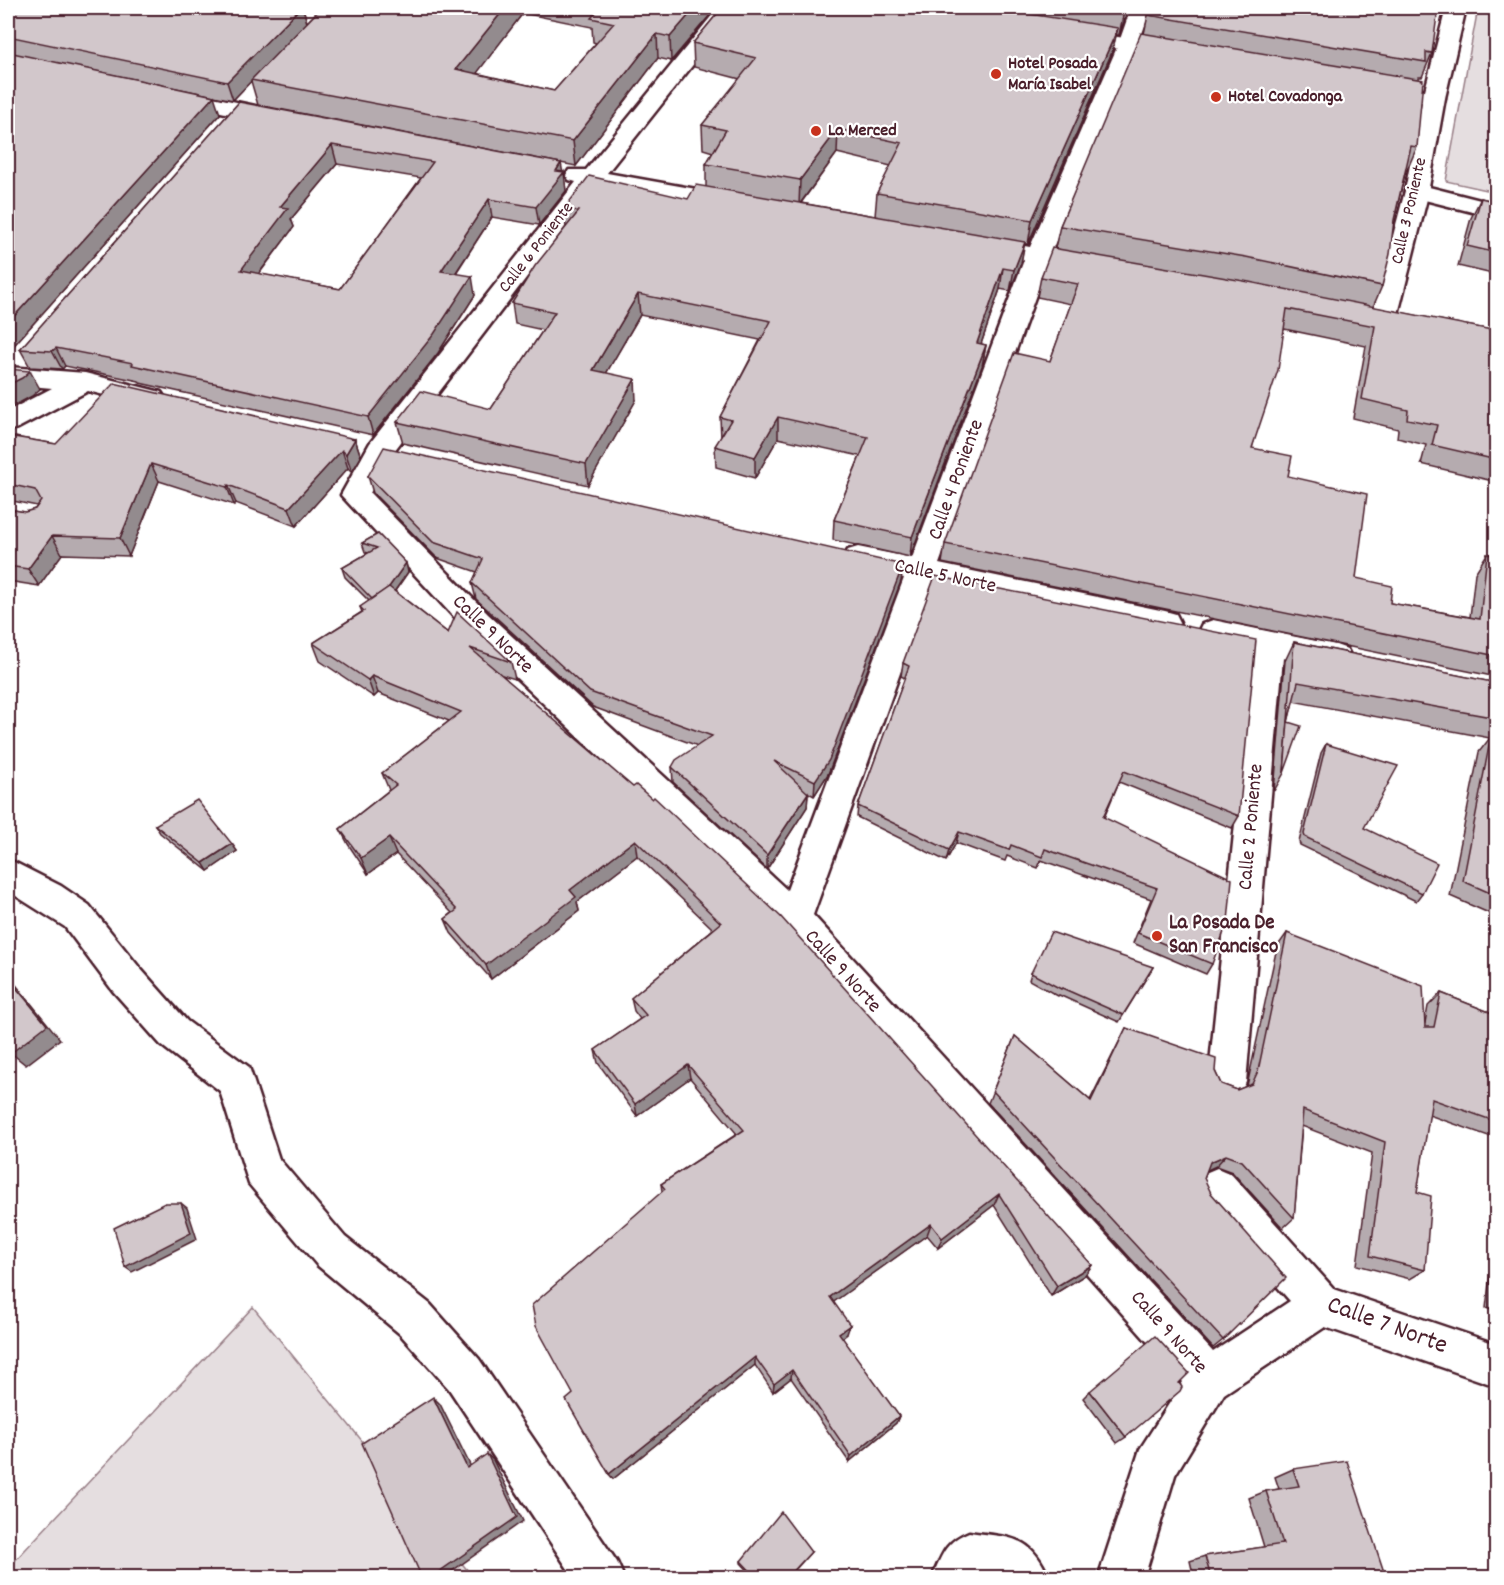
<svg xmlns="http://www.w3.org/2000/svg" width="1504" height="1585" viewBox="0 0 1504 1585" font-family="Dekko,sans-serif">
  <rect width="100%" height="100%" fill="#fff"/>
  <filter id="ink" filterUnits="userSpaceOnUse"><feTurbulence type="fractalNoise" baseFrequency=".0167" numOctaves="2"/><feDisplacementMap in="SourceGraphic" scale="12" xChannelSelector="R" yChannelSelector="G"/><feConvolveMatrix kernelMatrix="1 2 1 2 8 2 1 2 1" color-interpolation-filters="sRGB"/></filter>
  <g filter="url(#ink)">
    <g fill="#e5dee0" stroke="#987e86" stroke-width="1.5">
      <path d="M1478,8H1496V192L1446,181Z"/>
      <path d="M253,1307L473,1577L8,1578V1568Z"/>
    </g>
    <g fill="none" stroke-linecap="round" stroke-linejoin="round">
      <defs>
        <g id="minor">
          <path d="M718,8H738L607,173L741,197L745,202L741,207L733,209L597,185L391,455L370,493L488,614L787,890L904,578L848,566L843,558L848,550L858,547L912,558L1024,260L971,250L967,245L971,240L979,238L1030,247L1118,45L1131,8H1151L1138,45L1052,250L1102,260L1105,265L1102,270L1093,272L1047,264L939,564L1165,611L1176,614L1180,622L1176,630L1165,633L932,584L813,915L1213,1352L1290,1301L1203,1202L1197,1188L1203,1174L1217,1168L1231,1174L1334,1289L1496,1344V1386L1325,1327L1224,1394L1175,1475L1144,1578H1098L1140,1449L1183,1382L782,930L466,630L341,495L370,443L576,182L569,180L566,175L569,170H586Z"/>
          <path d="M1446,8H1466L1445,98L1442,103L1434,104L1426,103L1423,98Z"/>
          <path d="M174,89L284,112L287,117L284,122L276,124L166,100L163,95L166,90Z"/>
          <path d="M1417,184L1425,186L1429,191L1396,322L1392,328L1383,330L1374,328L1370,322L1405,191L1409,186Z"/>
          <path d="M8,367L85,373L161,392L165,398L161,404L152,407L88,391L18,428L8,431V411L52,388L8,384Z"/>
          <path d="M1213,620L1336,645L1347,649L1351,657L1347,665L1336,669L1283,658L1246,1082L1240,1095L1227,1100L1214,1095L1208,1082L1253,652L1202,640L1198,632L1202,624Z"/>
          <path d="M8,859L61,886L89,905L139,967L187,1021L249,1067L279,1159L345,1237L430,1304L479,1359L617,1562L624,1578H574L449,1389L400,1334L317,1265L249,1184L220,1091L161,1045L113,991L65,927L8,891Z"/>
          <path d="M969,1532C1010,1538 1031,1534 1049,1578H936L934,1573C943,1552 947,1541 969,1532Z"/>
        </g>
        <g id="major">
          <path d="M1070,29L1178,47L1185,49L1188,53L1185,57L1178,59L1063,39L1060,35L1063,31Z"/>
          <path d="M1377,82L1442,93L1445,98L1429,187L1496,204V218L1409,196L1405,191L1422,102L1369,93L1366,88L1369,83Z"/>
        </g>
      </defs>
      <use href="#minor" stroke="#4a1f2b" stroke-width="5"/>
      <use href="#major" stroke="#4a1f2b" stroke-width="5"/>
      <use href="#minor" fill="#fff" fill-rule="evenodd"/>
      <use href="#major" fill="#fff" fill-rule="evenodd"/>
    </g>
    <g fill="#b5abaf" stroke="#4a1f2b" stroke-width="1.5" fill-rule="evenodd">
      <path d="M19,8H303L307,22L321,8H716L671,61L658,58L576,166L258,105L251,81L233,100L66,65L220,114L8,352V17ZM523,13L592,27L593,42L596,43L554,91L476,73Z"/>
      <path d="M722,8H1129L1119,35H1116L1112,52L1028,244H1024L1021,263L1010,291L1000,289L981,344L986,345L982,366L910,557L833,540L834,520L860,456L778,438L755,478L716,467L715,446L721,438L720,417L760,340L640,315L606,373L636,400L588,485L403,443L397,422L491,409L543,330L515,324L512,303L566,228L564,209L688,199L706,187V164L713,152L703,149L702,125L740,79L694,67L693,43ZM837,153L891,166L877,193L875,216L801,203Z"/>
      <path d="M1148,15L1432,53L1422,77H1419V79L1417,147L1407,170H1406L1394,220L1382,286L1373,307L1497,331V482L1421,464L1426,445L1397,438L1398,429L1353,418L1366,346L1284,329L1252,448L1288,476L1356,578L1390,603L1470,617L1475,573L1487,554L1497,556V677L942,563L945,544L1050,361L1071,304L1037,297L1041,277L1055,248L1060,226L1144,34Z"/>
      <path d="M239,102L562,172L566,191L539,225L492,217L456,273L475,295L438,353L373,435L140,383L139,381L65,366L62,369L30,367L20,349ZM337,164L421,178L340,289L259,274L294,227L291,219Z"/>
      <path d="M1481,198L1497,202V275L1458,266L1471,218Z"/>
      <path d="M8,436L56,444L355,439L361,457L352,472L348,468L296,526L236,503L234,505L159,481L129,556L62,554L39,586L8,581V509L25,512L35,509L37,506L8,500V501Z"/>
      <path d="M368,476L901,581L828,774L814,796L807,792L808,793L807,807L767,869L673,782L672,767L698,746L593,707L476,599L472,583L477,572L437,558L373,493Z"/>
      <path d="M378,534L406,563L408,572L395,591L448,633L511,662L515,679L502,675L1092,1265L1085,1275L1051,1296L994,1205L938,1248L927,1235L833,1302L847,1334L842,1338L899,1416L896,1423L849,1462L791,1378L773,1392L755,1365L613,1479L573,1394L662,1191L661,1184L737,1134L690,1078L637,1116L598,1063L595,1050L640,1019L634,1011L631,998L713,929L637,856L577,902L579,911L491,979L451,933L445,919L452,913L396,854L368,874L348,844L340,829L389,790L382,773L449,721L378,693L374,697L320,661L313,643L362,612L360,607L369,601L345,577L342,568L368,553L365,552L362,543Z"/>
      <path d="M1294,642L1497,683V908L1491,914L1450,896L1479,752L1490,738L1293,701L1288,722L1284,773L1274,791L1285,661Z"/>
      <path d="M903,663L1239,816L1232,828L1119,782L1104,818L1212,964L1206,974L1133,943L1151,899L1041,860L1038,868L1007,856L1005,861L956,843L946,861L857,817L858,806L905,678L901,676Z"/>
      <path d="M1326,744L1364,828L1422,893L1416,901L1300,845L1299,842L1321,753Z"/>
      <path d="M155,825L232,844L237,851L208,871L160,833Z"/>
      <path d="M1287,933L1425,1023L1428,1006L1441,993L1497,1015V1139L1429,1115L1417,1192L1425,1270L1410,1279L1357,1265L1372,1153L1302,1126L1294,1218L1283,1228L1232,1172L1216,1166L1207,1170L1204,1178L1223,1340L1213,1348L988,1103L1015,1036L1090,1100L1126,1028L1215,1071L1221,1084L1237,1090L1247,1086L1277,947Z"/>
      <path d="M1153,967L1119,1022L1059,995L1058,996L1029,980L1031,973Z"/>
      <path d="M1497,1218V1312L1486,1308Z"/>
      <path d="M1090,1391L1126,1437L1117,1443L1083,1398Z"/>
      <path d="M1293,1469L1386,1578H1194L1190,1561L1205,1556L1264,1547L1249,1498L1266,1491L1279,1489L1275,1477Z"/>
      <path d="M811,1552L788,1578H755L741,1563V1561Z"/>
    </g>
    <g fill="#938b8e" stroke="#4a1f2b" stroke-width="1.5">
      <path d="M300,8H303L307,23L233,100L227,82Z"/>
      <path d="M505,8H522L523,13L461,94L456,69Z"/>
      <path d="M695,8H716L671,61L670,37Z"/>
      <path d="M1126,8H1129L1119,35L1124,11Z"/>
      <path d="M1118,28L1112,52L1028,244L1032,220Z"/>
      <path d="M657,34L658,58L576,166L573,141Z"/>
      <path d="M214,96L220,114L8,352V323Z"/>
      <path d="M838,129L837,153L799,205L800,180Z"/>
      <path d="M332,145L337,164L291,219L294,227L247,289L241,270L280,207Z"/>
      <path d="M561,163L563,174L564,172L566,191L539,225L536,207L556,171Z"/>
      <path d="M489,199L492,217L445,289L441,271Z"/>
      <path d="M1025,242L1021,263L1010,291L1014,270Z"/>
      <path d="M1003,268L1000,289L974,364L977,343Z"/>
      <path d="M472,276L475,295L438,353L373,435L368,417Z"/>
      <path d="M638,294L640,315L596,391L593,370Z"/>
      <path d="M986,345L982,366L910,557L912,537Z"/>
      <path d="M56,348L65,366L62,369L52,351Z"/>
      <path d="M30,371L40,389L32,396L8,409V385Z"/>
      <path d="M635,379L636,400L588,485L586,464Z"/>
      <path d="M778,417V438L755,478V457Z"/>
      <path d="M355,439L361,457L352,472L346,454Z"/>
      <path d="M342,450L348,468L296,526L289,508Z"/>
      <path d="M151,464L159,481L129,556L120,538Z"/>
      <path d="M228,485L236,503L234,505L227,487Z"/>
      <path d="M52,536L62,554L39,586L28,569Z"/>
      <path d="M406,563L408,572L380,612L377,604Z"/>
      <path d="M903,565L901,581L828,774L814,796L815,781Z"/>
      <path d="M372,676L378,693L374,697L368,680Z"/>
      <path d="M808,793L807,807L767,869V855Z"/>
      <path d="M959,832L956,843L946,861L949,850Z"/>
      <path d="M389,838L396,854L368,874L361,858Z"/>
      <path d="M635,840L637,856L577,902L579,911L491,979L486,965L570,890Z"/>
      <path d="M232,844L237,851L208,871L203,863Z"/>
      <path d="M8,975L60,1039L26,1065L11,1053Z"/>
      <path d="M688,1065L690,1078L637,1116L635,1104Z"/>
      <path d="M1226,1155L1216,1166L1201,1173L1210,1162Z"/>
      <path d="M999,1194L994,1205L938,1248L942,1238Z"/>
      <path d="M181,1203L187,1208L197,1239L132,1272L125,1267Z"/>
      <path d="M931,1224L927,1235L828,1306L830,1297Z"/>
      <path d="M1092,1265L1085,1275L1051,1296L1057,1286Z"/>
      <path d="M850,1325L847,1334L837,1342L839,1333Z"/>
      <path d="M755,1357V1365L613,1479L609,1474Z"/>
      <path d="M792,1370L791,1378L773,1392L774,1384Z"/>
      <path d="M433,1397L440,1404L474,1473L467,1468Z"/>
      <path d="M899,1416L896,1423L849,1462L851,1456Z"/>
      <path d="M487,1454L493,1460L523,1521L442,1578H430Z"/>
    </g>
    <g fill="#d2c7cb" stroke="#4a1f2b" stroke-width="1.5" fill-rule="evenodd">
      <path d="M19,8H300L227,82L8,36V17Z"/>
      <path d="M321,8H505L456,69L554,91L614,23L591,18L600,8H695L670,37L657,34L573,141L251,80Z"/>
      <path d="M722,8H991L1118,28L1032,220L877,193L902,143L838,129L800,180L706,164L726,130L702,125L756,58L693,43Z"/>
      <path d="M1101,8H1126L1124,11Z"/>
      <path d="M1151,8H1438L1432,53L1426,52V62L1148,15Z"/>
      <path d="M1141,33L1423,80L1417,147L1411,146L1394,220L1390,254L1382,286L1246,257L1060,226Z"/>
      <path d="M8,52L214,96L8,323Z"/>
      <path d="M239,102L561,163L556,171L564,172L536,207L489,199L441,271L472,276L434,334L368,417L132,365L133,363L56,348L52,351L20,349ZM332,145L433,162L340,289L241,270L288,208L280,207Z"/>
      <path d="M589,176L688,199L696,185L1025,242L1014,270L1003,268L977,343L986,345L912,537L834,520L868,437L778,417L755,457L715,446L731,420L720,417L771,321L638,294L593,370L635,379L586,464L397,422L421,391L491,409L555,312L512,303L535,266L579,211L564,209Z"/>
      <path d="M1481,198L1497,202V253L1467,246Z"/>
      <path d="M1052,248L1244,281L1497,331V460L1432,445L1437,425L1407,419L1408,410L1362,399L1375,326L1287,309L1278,370L1252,448L1292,456L1288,476L1367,494L1356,578L1392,586L1390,603L1480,619L1487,554L1497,556V656L945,544L1014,353L1050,361L1078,284L1041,277Z"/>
      <path d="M8,369L30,371L22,378L8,385Z"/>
      <path d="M114,383L355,439L346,454L342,450L289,508L228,485L227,487L151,464L120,538L52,536L28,569L8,566V509L25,512L35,509L41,501L35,490L8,484V436L56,444Z"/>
      <path d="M384,447L903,565L829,760L815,781L774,761L808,793L767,855L672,767L676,760L712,736L590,692L472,583L483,559L433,542L368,476Z"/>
      <path d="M378,534L406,563L389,587L372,599L342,568L377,548L362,543Z"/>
      <path d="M935,576L1256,640L1239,816L1124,771L1103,817L1232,879L1228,921L1212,964L1138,933L1157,888L1045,849L1042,857L1011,845L1009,850L959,832L949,850L858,806L909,666L903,663Z"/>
      <path d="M389,587L448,633L457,612L511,662L470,648L633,787L636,785L652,799L654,797L781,917L1092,1265L1057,1286L999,1194L942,1238L931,1224L830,1297L850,1325L839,1333L899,1416L851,1456L792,1370L774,1384L755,1357L609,1474L566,1400L573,1394L536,1326L532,1305L665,1189L661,1184L744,1130L688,1065L635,1104L595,1050L646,1015L631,998L721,923L635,840L570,890L576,897L486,965L445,919L457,910L389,838L361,858L340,829L396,785L382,773L461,712L372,676L368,680L313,643L364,611L360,607Z"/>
      <path d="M1294,642L1497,683V718L1298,682L1288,722L1301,726L1284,773Z"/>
      <path d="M1491,736H1497V896L1463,881Z"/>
      <path d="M1326,744L1398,766L1364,828L1437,863L1422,893L1305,837L1304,834Z"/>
      <path d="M197,800L232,844L203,863L155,825Z"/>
      <path d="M1051,932L1153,967L1123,1015L1062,988L1061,989L1031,973Z"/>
      <path d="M1287,933L1423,986L1425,1027H1434L1441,993L1497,1015V1122L1432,1099L1417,1192L1431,1196L1425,1270L1370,1256L1385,1142L1303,1110L1294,1218L1242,1161L1226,1155L1210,1162L1204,1178L1211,1193L1286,1278L1223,1340L993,1091L1015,1036L1091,1101L1126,1028L1216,1059L1215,1071L1221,1084L1237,1090L1252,1084L1258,1071Z"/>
      <path d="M8,978L47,1025L11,1053L8,1048Z"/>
      <path d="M165,1203H181L191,1233L125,1267L114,1228Z"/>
      <path d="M1155,1336L1189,1373L1179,1383L1182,1387L1180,1391L1126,1437L1090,1391Z"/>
      <path d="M433,1397L467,1468L487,1454L517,1517L430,1578H422L362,1443Z"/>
      <path d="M1347,1461L1386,1578H1211L1205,1556L1283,1544L1266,1491L1299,1486L1293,1469Z"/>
      <path d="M781,1512L811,1552L787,1578H757L741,1561Z"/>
    </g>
  </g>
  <g fill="#c8321e" stroke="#fff" stroke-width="2">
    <circle cx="996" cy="74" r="6"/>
    <circle cx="1216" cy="97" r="6"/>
    <circle cx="816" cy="131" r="6"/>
    <circle cx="1157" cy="936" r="6"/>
  </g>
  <g text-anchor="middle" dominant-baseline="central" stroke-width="4.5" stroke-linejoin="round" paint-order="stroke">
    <g font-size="18" font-weight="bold" fill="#4a1f2b" stroke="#fff" text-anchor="start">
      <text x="1008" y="64">Hotel Posada<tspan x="1008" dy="21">María Isabel</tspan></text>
      <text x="1228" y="97">Hotel Covadonga</text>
      <text x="828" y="131">La Merced</text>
    </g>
    <g font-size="18" fill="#4a1f2b" stroke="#fff">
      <text transform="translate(1410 211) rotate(-77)">Calle 3 Poniente</text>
      <text transform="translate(537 248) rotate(-52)">Calle 6 Poniente</text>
    </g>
    <g font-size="21" fill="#4a1f2b" stroke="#fff">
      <text transform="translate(957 480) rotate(-70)">Calle 4 Poniente</text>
      <text transform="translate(945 577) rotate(12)">Calle 5 Norte</text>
      <text transform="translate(492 635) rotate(44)">Calle 9 Norte</text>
      <text transform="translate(1252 827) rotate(-85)">Calle 2 Poniente</text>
      <text transform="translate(842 972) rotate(48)">Calle 9 Norte</text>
      <text transform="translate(1168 1333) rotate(48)">Calle 9 Norte</text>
    </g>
    <g font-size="21" font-weight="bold" fill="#4a1f2b" stroke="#fff" text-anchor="start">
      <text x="1169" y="924">La Posada De<tspan x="1169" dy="24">San Francisco</tspan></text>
    </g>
    <g font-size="26" fill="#4a1f2b" stroke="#fff">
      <text transform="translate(1387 1326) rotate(20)">Calle 7 Norte</text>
    </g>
  </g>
  <rect width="1504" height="1585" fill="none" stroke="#fff" stroke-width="30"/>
  <rect x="15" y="15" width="1474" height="1555" fill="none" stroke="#4a1f2b" stroke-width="2" filter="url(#ink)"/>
</svg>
